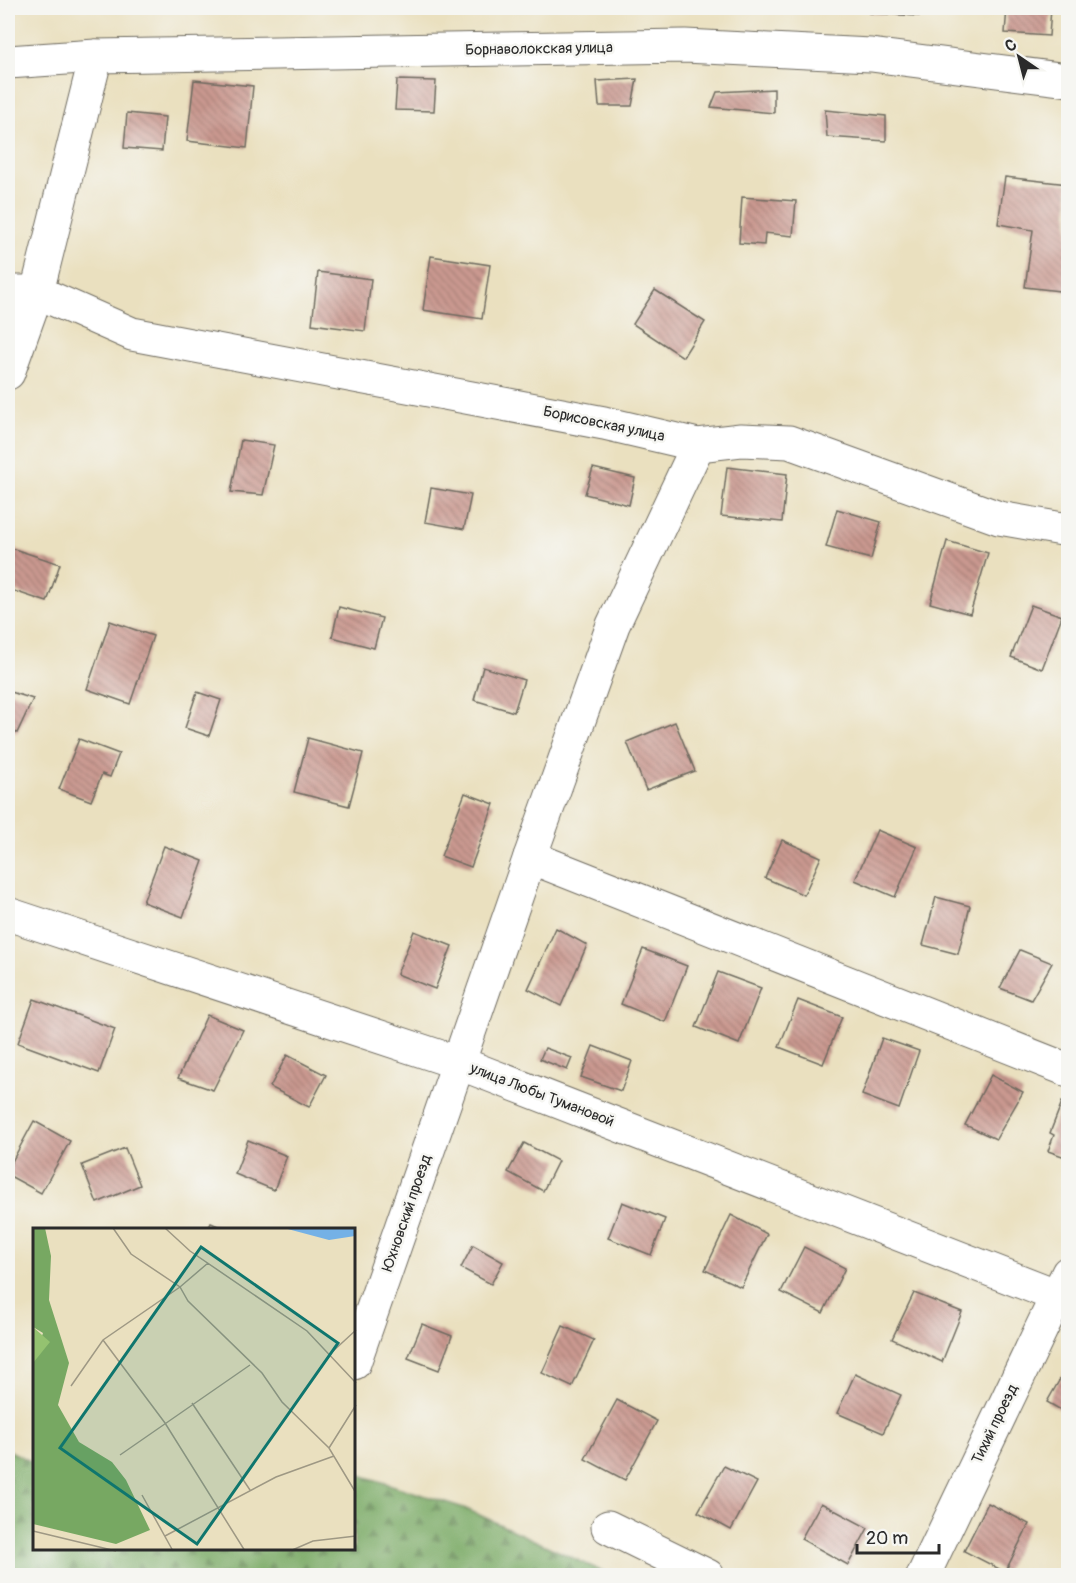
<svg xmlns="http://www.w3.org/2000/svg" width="1076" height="1583" viewBox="0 0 1076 1583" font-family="Pangolin,sans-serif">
  <defs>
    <pattern id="forest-firs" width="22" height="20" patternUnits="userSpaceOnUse" patternTransform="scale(1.5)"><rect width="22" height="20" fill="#77a862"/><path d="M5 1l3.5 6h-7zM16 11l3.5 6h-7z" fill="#628951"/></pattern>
    <pattern id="building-back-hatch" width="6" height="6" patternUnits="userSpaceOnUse" patternTransform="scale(1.5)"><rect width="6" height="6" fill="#ca9990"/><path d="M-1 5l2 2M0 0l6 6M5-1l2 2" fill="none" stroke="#a47d76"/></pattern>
  </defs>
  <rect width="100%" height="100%" fill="#f6f6f2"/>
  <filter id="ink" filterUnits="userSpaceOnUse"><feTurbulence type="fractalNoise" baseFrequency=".0167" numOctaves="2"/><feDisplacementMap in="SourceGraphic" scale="12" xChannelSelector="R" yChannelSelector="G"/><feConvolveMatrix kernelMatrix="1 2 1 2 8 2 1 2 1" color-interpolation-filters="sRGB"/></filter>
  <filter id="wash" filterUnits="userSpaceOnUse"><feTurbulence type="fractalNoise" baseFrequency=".008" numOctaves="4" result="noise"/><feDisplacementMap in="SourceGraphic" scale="24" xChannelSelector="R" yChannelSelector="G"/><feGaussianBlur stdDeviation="1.35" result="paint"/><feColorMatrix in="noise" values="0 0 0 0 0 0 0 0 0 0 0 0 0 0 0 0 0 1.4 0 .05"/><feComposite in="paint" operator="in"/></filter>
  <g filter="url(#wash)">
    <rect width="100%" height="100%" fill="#eae0bf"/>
    <path fill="url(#forest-firs)" stroke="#516a46" stroke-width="1.5" d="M8,1450L34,1463V1548H354V1473L464,1508L610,1575H8Z"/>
    <g id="blocks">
      <g fill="url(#building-back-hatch)">
        <path d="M872,8H921L919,16L870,13Z"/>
        <path d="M1007,8H1051L1049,36L1005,33Z"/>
        <path d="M637,79L632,106H599L597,81Z"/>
        <path d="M194,80L253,86L247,148L187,141Z"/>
        <path d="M397,80L436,81L434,111L395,110Z"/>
        <path d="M774,89V113L711,107L717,92Z"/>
        <path d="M825,110L886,116V141L827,137Z"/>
        <path d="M127,113L165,117L162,151L124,148Z"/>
        <path d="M1005,177L1068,184V292L1025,287L1033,230L998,224Z"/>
        <path d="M742,197L796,201L793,236L765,233L764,245L739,243Z"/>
        <path d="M431,256L490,265L482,319L423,310Z"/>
        <path d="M318,272L371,279L365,331L312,324Z"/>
        <path d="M655,290L705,322L683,357L633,324Z"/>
        <path d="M241,440L274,445L263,495L231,492Z"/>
        <path d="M727,467L787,474L782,522L721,516Z"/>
        <path d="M593,468L635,478L629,505L585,494Z"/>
        <path d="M431,488L471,495L464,529L425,522Z"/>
        <path d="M837,509L881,522L871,559L826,547Z"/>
        <path d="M947,541L988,553L970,614L930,603Z"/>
        <path d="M11,548L60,564L47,602L8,589V558Z"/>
        <path d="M1031,605L1062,616L1042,669L1011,657Z"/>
        <path d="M339,607L382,618L374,648L332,637Z"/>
        <path d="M110,621L153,636L130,704L87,689Z"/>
        <path d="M483,667L524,680L514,712L474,700Z"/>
        <path d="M8,691L33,699L17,733L8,730Z"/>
        <path d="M197,692L221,700L209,736L185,728Z"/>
        <path d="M675,722L695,771L646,790L627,742Z"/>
        <path d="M308,738L363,753L349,806L294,792Z"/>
        <path d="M79,739L119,754L110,777L102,774L91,801L59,789Z"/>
        <path d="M465,793L494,804L471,867L441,856Z"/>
        <path d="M877,830L917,847L895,897L855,880Z"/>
        <path d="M782,840L821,857L804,895L765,878Z"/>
        <path d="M164,846L203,861L183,917L143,902Z"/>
        <path d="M936,897L970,906L958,954L923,945Z"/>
        <path d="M556,928L587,945L561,1006L528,989Z"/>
        <path d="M414,931L452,946L435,989L397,974Z"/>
        <path d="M643,949L687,966L665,1022L621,1004Z"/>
        <path d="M1020,950L1052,963L1031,1000L1000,988Z"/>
        <path d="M718,972L761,988L739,1044L696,1027Z"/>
        <path d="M34,999L115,1029L99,1073L18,1043Z"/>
        <path d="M798,1000L842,1017L823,1064L779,1047Z"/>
        <path d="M207,1015L243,1030L213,1090L178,1078Z"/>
        <path d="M882,1038L919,1051L899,1109L862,1095Z"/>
        <path d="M593,1046L632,1061L621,1091L581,1077Z"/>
        <path d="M545,1048L572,1058L567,1070L540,1059Z"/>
        <path d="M287,1055L326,1075L309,1107L270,1087Z"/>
        <path d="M991,1075L1023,1092L996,1139L965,1125Z"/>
        <path d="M1062,1102L1068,1104V1158L1048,1151L1054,1135L1050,1133Z"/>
        <path d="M34,1121L70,1141L41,1193L8,1175V1169Z"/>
        <path d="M248,1140L287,1156L274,1190L235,1174Z"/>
        <path d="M524,1143L558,1161L543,1191L508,1172Z"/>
        <path d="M125,1148L140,1185L97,1203L82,1165Z"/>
        <path d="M622,1202L665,1219L651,1255L608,1238Z"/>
        <path d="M731,1215L767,1234L741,1287L705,1270Z"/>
        <path d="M211,1223L225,1229H208Z"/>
        <path d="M473,1245L503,1262L491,1284L461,1268Z"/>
        <path d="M804,1247L845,1268L823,1313L781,1292Z"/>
        <path d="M914,1293L962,1312L942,1362L892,1339Z"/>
        <path d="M422,1324L452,1336L439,1370L408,1358Z"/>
        <path d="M563,1326L594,1340L572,1387L542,1373Z"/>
        <path d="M1068,1365V1414L1047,1402Z"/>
        <path d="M855,1374L901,1395L883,1433L837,1413Z"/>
        <path d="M617,1400L657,1421L625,1480L585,1459Z"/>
        <path d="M724,1466L757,1482L731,1530L698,1512Z"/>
        <path d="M821,1503L868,1528L848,1565L801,1539Z"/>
        <path d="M988,1503L1029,1524L1005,1572L964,1551Z"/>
      </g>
    </g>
  </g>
  <g filter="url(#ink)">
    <use href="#blocks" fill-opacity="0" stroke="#6e6a5f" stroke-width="1.5"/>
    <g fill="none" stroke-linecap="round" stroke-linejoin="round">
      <defs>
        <g id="minor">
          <path d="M8,62L96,56L685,46L871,55L1068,80"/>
          <path d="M8,292H37L132,334L604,423L698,445L741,440L789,442L999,518L1068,530"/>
          <path d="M8,373L37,292L96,56"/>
          <path d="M530,857L1068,1070"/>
          <path d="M8,914L459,1063L1068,1300"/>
          <path d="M354,1363L530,857L613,625L698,445"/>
          <path d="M608,1527L708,1576"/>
          <path d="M923,1576L1068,1273"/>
        </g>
      </defs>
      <use href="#minor" stroke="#6e6a5f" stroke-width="35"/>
      <use href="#minor" stroke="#fff" stroke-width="33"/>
    </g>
  </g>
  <g text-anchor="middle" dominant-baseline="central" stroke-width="5" stroke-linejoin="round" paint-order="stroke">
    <g font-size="15" fill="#2b2b2b" stroke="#f6f6f2">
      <text transform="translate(539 49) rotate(-1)">Борнаволокская улица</text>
      <text transform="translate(604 424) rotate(12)">Борисовская улица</text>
      <text transform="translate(542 1095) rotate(21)">улица Любы Тумановой</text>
      <text transform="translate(407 1213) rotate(-71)">Юхновский проезд</text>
      <text transform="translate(995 1424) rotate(-64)">Тихий проезд</text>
    </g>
  </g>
  <g transform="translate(33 1228)">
    <rect width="322" height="322" fill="#eae0bf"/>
    <path d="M0,0H12L18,28L16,72L36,135L25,177L46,214L79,234L93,252L117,302L83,316L0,296V135L10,105L0,99Z" fill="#77a862"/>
    <path d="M0,99L17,114L0,135Z" fill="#94c270"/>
    <path d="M251,0H322V8L296,12Z" fill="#74b1e6"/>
    <path fill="none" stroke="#9e9884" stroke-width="1.5" d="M80,0L98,26L147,59L155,73L229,145L249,174L296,220L323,265M132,0L157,23L274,103L323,155M70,112L132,195L212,323M298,125L323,102M38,158L70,112L147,59L175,35M159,175L217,262M296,220L323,177M87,227L217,137M109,267L140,323M0,303L83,323M132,308L243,249L301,228M257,323L280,313L323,308"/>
    <path fill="#0f766e" fill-opacity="0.15" stroke="#0f766e" stroke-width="3" d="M168,19L305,115L164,316L27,220Z"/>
    <rect width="322" height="322" fill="none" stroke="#2b2b2b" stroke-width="3"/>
  </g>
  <rect width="1076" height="1583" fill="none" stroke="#f6f6f2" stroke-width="30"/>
  <g transform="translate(1019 57) rotate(325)" stroke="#f6f6f2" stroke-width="4.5" paint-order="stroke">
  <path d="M0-4.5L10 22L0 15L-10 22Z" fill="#2b2b2b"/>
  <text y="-9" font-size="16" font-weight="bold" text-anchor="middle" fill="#2b2b2b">С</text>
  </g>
  <path d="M857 1544v9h82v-9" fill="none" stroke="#2b2b2b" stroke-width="3"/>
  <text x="866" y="1544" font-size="18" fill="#2b2b2b" stroke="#f6f6f2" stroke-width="4.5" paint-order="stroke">20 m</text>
</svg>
